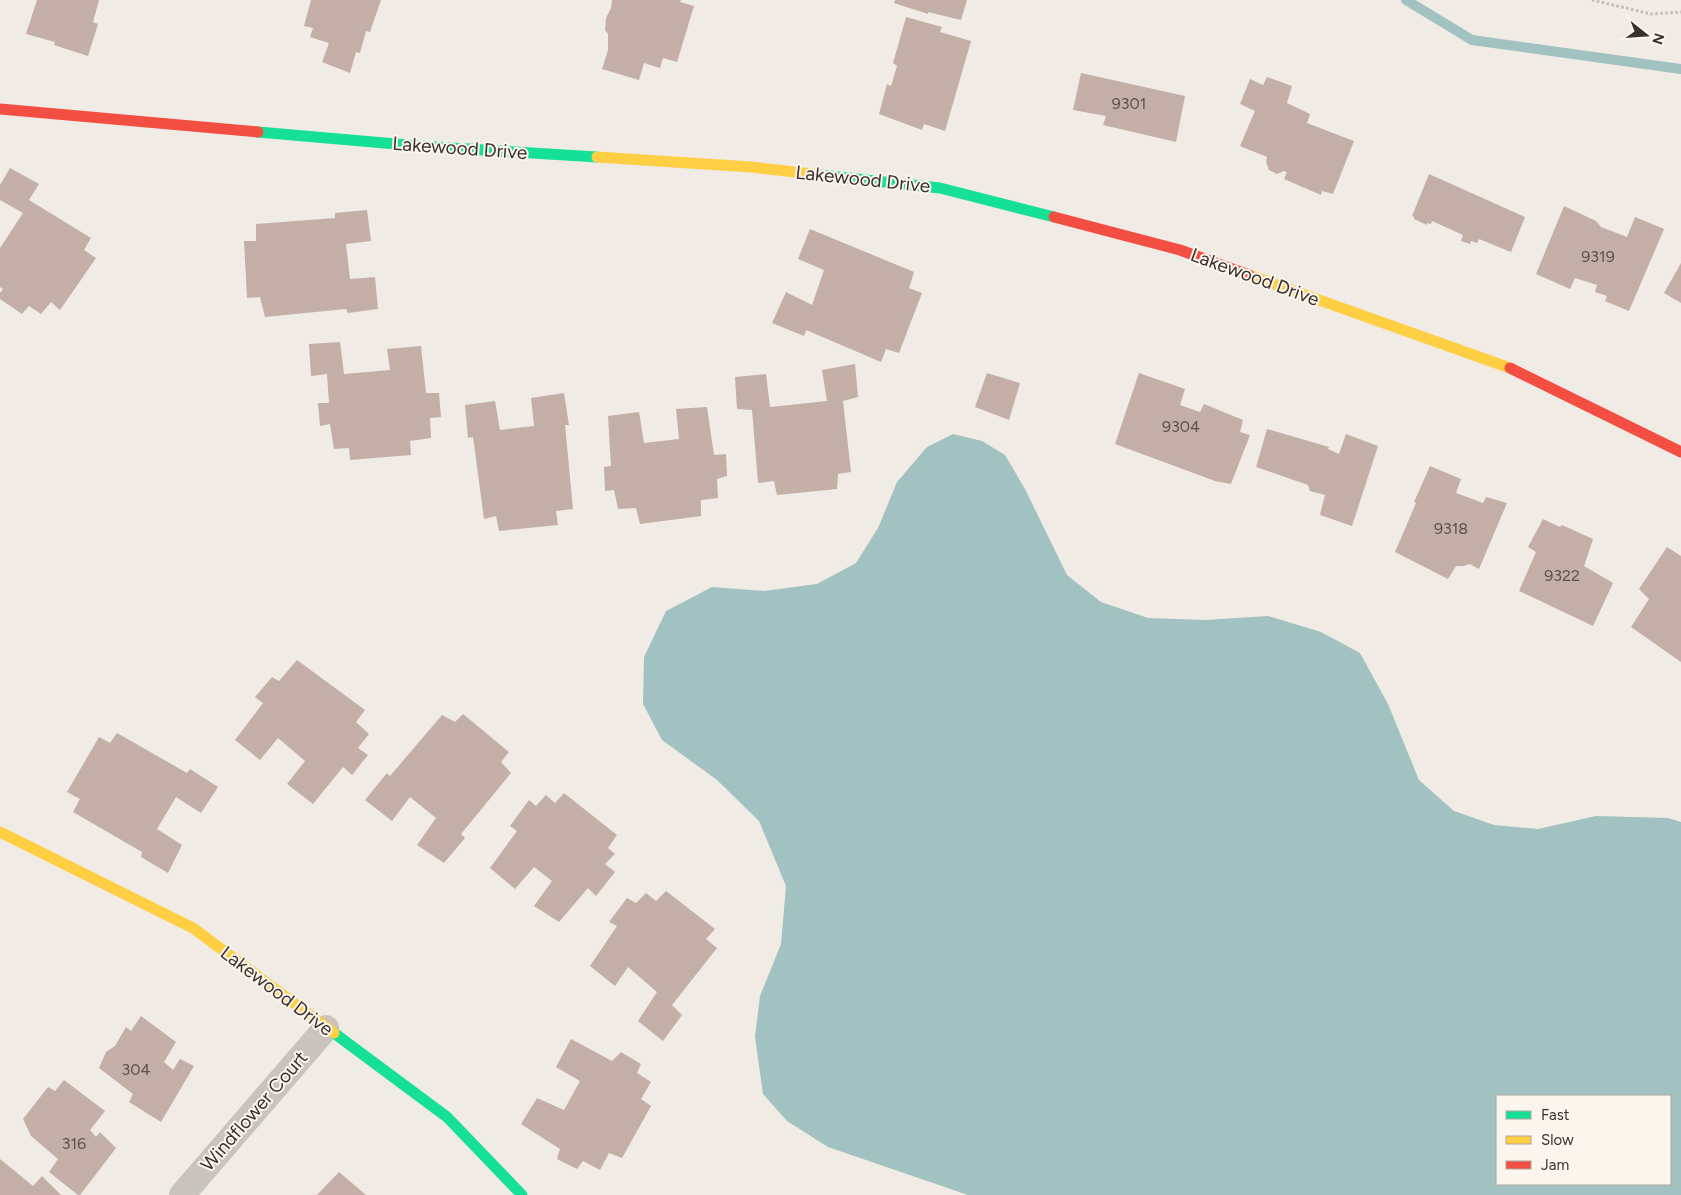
<svg xmlns="http://www.w3.org/2000/svg" width="1681" height="1195" viewBox="0 0 1681 1195" font-family="Figtree,sans-serif">
  <rect width="100%" height="100%" fill="#f0ebe5"/>
  <path fill="#a1c2c1" fill-rule="evenodd" d="M953,434L982,441L1005,455L1025,489L1067,575L1101,602L1148,618L1205,620L1268,616L1321,632L1360,653L1388,704L1419,780L1454,811L1494,825L1538,829L1596,816L1668,818L1681,822V1195H968L828,1147L787,1121L763,1094L755,1037L760,996L781,944L786,886L759,821L717,780L662,740L643,704L644,657L666,611L712,587L764,591L817,584L856,563L878,528L897,482L927,447ZM1497,1096H1670V1184H1497Z"/>
  <g fill="none" stroke-linecap="round" stroke-linejoin="round">
    <path stroke="#a1c2c1" stroke-width="10" d="M1406,0L1472,40L1681,69"/>
  </g>
  <g fill="#c3afa7">
    <path d="M37,0H99L93,22L98,24L88,56L54,45L55,42L26,34Z"/>
    <path d="M311,0H381L370,32L366,31L360,53L356,52L350,73L322,62L329,43L310,37L313,28L304,26Z"/>
    <path d="M612,0H681L680,2L694,6L677,62L663,58L660,68L644,63L639,80L602,69L608,50V34L605,30L606,18L611,8Z"/>
    <path d="M895,0H967L961,20L928,12V14L894,3Z"/>
    <path d="M906,17L942,27L940,32L971,41L945,131L924,124L922,130L879,114L887,84L891,86L897,66L893,63Z"/>
    <path d="M1081,73L1185,96L1176,142L1103,125L1106,116L1073,110Z"/>
    <path d="M1267,77L1292,86L1287,103L1310,114L1307,123L1354,141L1333,194L1322,191L1321,195L1284,179L1287,172L1284,171L1277,174L1269,170L1266,162L1267,157L1240,146L1255,111L1240,104L1250,79L1263,85Z"/>
    <path d="M10,168L39,184L29,200L91,238L84,250L96,258L60,310L51,302L41,314L29,306L22,314L0,299V293L3,289L0,287V248L23,213L0,200V185Z"/>
    <path d="M1429,174L1525,217L1511,252L1479,239L1477,243L1471,241L1470,244L1461,241L1463,235L1432,221L1431,224L1427,223V225L1414,219V217L1412,216Z"/>
    <path d="M1564,206L1596,221L1601,227L1627,237L1635,217L1664,229L1629,311L1605,301L1607,296L1595,292L1597,285L1575,278L1570,289L1536,274Z"/>
    <path d="M367,210L371,241L346,244L350,279L375,277L378,309L348,313L346,309L265,317L260,297L247,298L244,241H256V224L335,218V213Z"/>
    <path d="M810,229L914,272L909,288L922,293L899,353L886,349L881,362L806,330L804,336L772,323L786,292L812,305L824,270L798,259Z"/>
    <path d="M1681,263V303L1664,293Z"/>
    <path d="M340,342L344,374L390,370L387,349L421,346L426,393H439L441,417L430,418L431,438L410,441L411,455L350,460L349,448L334,449L330,424L320,426L318,403H329L327,374L311,376L309,344Z"/>
    <path d="M855,364L858,397L843,401L851,472L838,474L837,489L777,495L774,481L758,483L752,410L737,409L735,377L766,374L770,407L827,401L822,370Z"/>
    <path d="M987,373L1020,383L1009,420L975,407Z"/>
    <path d="M1139,373L1185,389L1180,405L1200,412L1204,404L1243,420L1240,432L1250,435L1231,484L1215,481L1115,444Z"/>
    <path d="M564,393L569,425H565L573,509L556,511L558,525L499,531L496,516L484,519L473,437L468,438L465,405L495,401L500,430L534,426L531,398Z"/>
    <path d="M707,407L714,455L726,454L727,476L717,479L718,498L701,500V516L640,524L636,508L618,509L614,490L605,491L604,467L611,466L608,416L639,412L644,443L679,439L676,409Z"/>
    <path d="M1267,429L1329,447L1328,449L1339,454L1346,434L1378,446L1352,526L1320,515L1325,495L1310,491L1308,485L1256,467Z"/>
    <path d="M1430,466L1461,479L1456,493L1483,503L1486,497L1507,503L1479,569L1470,564L1463,566H1456L1448,579L1395,552L1416,503L1414,502Z"/>
    <path d="M1543,519L1560,527L1562,525L1593,539L1584,566L1613,583L1593,626L1519,591L1536,552L1528,547Z"/>
    <path d="M1667,547L1681,556V662L1631,627L1649,599L1639,589Z"/>
    <path d="M297,660L365,710L356,722L369,734L358,748L368,755L352,775L343,767L313,804L287,784L305,761L278,738L260,760L235,740L263,703L255,697L272,677L279,681Z"/>
    <path d="M463,714L509,752L501,762L511,773L461,834L465,838L444,863L417,845L436,818L410,797L392,821L365,800L387,773L390,776L442,715L455,722Z"/>
    <path d="M117,733L187,773L190,769L218,787L201,813L176,797L157,829L182,845L168,873L141,857L142,852L73,812L80,799L67,792L99,737L110,743Z"/>
    <path d="M564,793L617,835L608,848L615,854L605,864L615,872L596,896L588,888L559,922L534,906L552,881L534,867L515,889L490,868L517,831L510,826L529,800L536,806L546,795L555,803Z"/>
    <path d="M666,891L715,929L706,939L717,948L672,1005L682,1015L663,1041L638,1021L657,992L628,967L615,986L590,966L617,926L609,922L627,898L636,903L646,893L656,901Z"/>
    <path d="M141,1016L176,1042L164,1062L173,1070L180,1059L194,1066L161,1122L129,1102L133,1094L99,1068L106,1052L115,1046L126,1027L131,1031Z"/>
    <path d="M571,1039L612,1061L621,1052L641,1064L637,1073L651,1082L641,1099L651,1106L622,1158L609,1153L600,1170L583,1161L577,1169L557,1159L560,1149L521,1124L537,1098L564,1110L580,1081L556,1067Z"/>
    <path d="M64,1080L105,1111L90,1130L96,1137L100,1132L116,1148L80,1195H78L49,1172L58,1159L31,1136L23,1119L48,1087L55,1091Z"/>
    <path d="M0,1159L33,1186L42,1176L61,1195H0Z"/>
    <path d="M339,1172L366,1195H317Z"/>
  </g>
  <g fill="none" stroke-linecap="round" stroke-linejoin="round">
    <path stroke="#c2bbb6" stroke-width="3" stroke-dasharray="2.5 2.5" stroke-linecap="butt" d="M1592,0L1651,14L1681,12"/>
    <path stroke="#c9c3be" stroke-width="26" d="M182,1195L326,1028"/>
    <g stroke="#16e098" stroke-width="11">
      <path d="M258,132L419,146L597,157"/>
      <path d="M820,175L940,188L1054,217"/>
      <path d="M334,1033L447,1117L522,1195"/>
    </g>
    <g stroke="#ffcf43" stroke-width="11">
      <path d="M597,157L751,167L820,175"/>
      <path d="M1249,275L1510,368"/>
      <path d="M0,832L193,928L334,1033"/>
    </g>
    <g stroke="#f24e42" stroke-width="11">
      <path d="M0,109L258,132"/>
      <path d="M1054,217L1180,250L1249,275"/>
      <path d="M1510,368L1681,452"/>
    </g>
  </g>
  <g text-anchor="middle" dominant-baseline="central" stroke-width="4" stroke-linejoin="round" paint-order="stroke">
    <g font-size="16" fill="#5d504a">
      <text x="1129" y="103">9301</text>
      <text x="1598" y="256">9319</text>
      <text x="1181" y="426">9304</text>
      <text x="1451" y="528">9318</text>
      <text x="1562" y="575">9322</text>
      <text x="136" y="1069">304</text>
      <text x="74" y="1143">316</text>
    </g>
    <g font-size="19" fill="#3b302b" stroke="#fbf5ee">
      <text transform="translate(460 148) rotate(4)">Lakewood Drive</text>
      <text transform="translate(863 179) rotate(6)">Lakewood Drive</text>
      <text transform="translate(1255 277) rotate(20)">Lakewood Drive</text>
      <text transform="translate(277 991) rotate(37)">Lakewood Drive</text>
      <text transform="translate(254 1111) rotate(-49)">Windflower Court</text>
    </g>
  </g>
  <rect x="1496" y="1095" width="175" height="90" fill="#fbf5ee" stroke="#aea6a0"/>
  <rect x="1506" y="1111" width="25" height="8" fill="#16e098" stroke="#aea6a0"/>
  <text x="1541" y="1120" font-size="15" fill="#3b302b">Fast</text>
  <rect x="1506" y="1136" width="25" height="8" fill="#ffcf43" stroke="#aea6a0"/>
  <text x="1541" y="1145" font-size="15" fill="#3b302b">Slow</text>
  <rect x="1506" y="1161" width="25" height="8" fill="#f24e42" stroke="#aea6a0"/>
  <text x="1541" y="1170" font-size="15" fill="#3b302b">Jam</text>
  <g transform="translate(1646 35) rotate(107)" stroke="#fbf5ee" stroke-width="4" paint-order="stroke">
  <path d="M0-4L9 19L0 12L-9 19Z" fill="#3b302b"/>
  <text y="-8" font-size="14" font-weight="bold" text-anchor="middle" fill="#3b302b">N</text>
  </g>
</svg>
